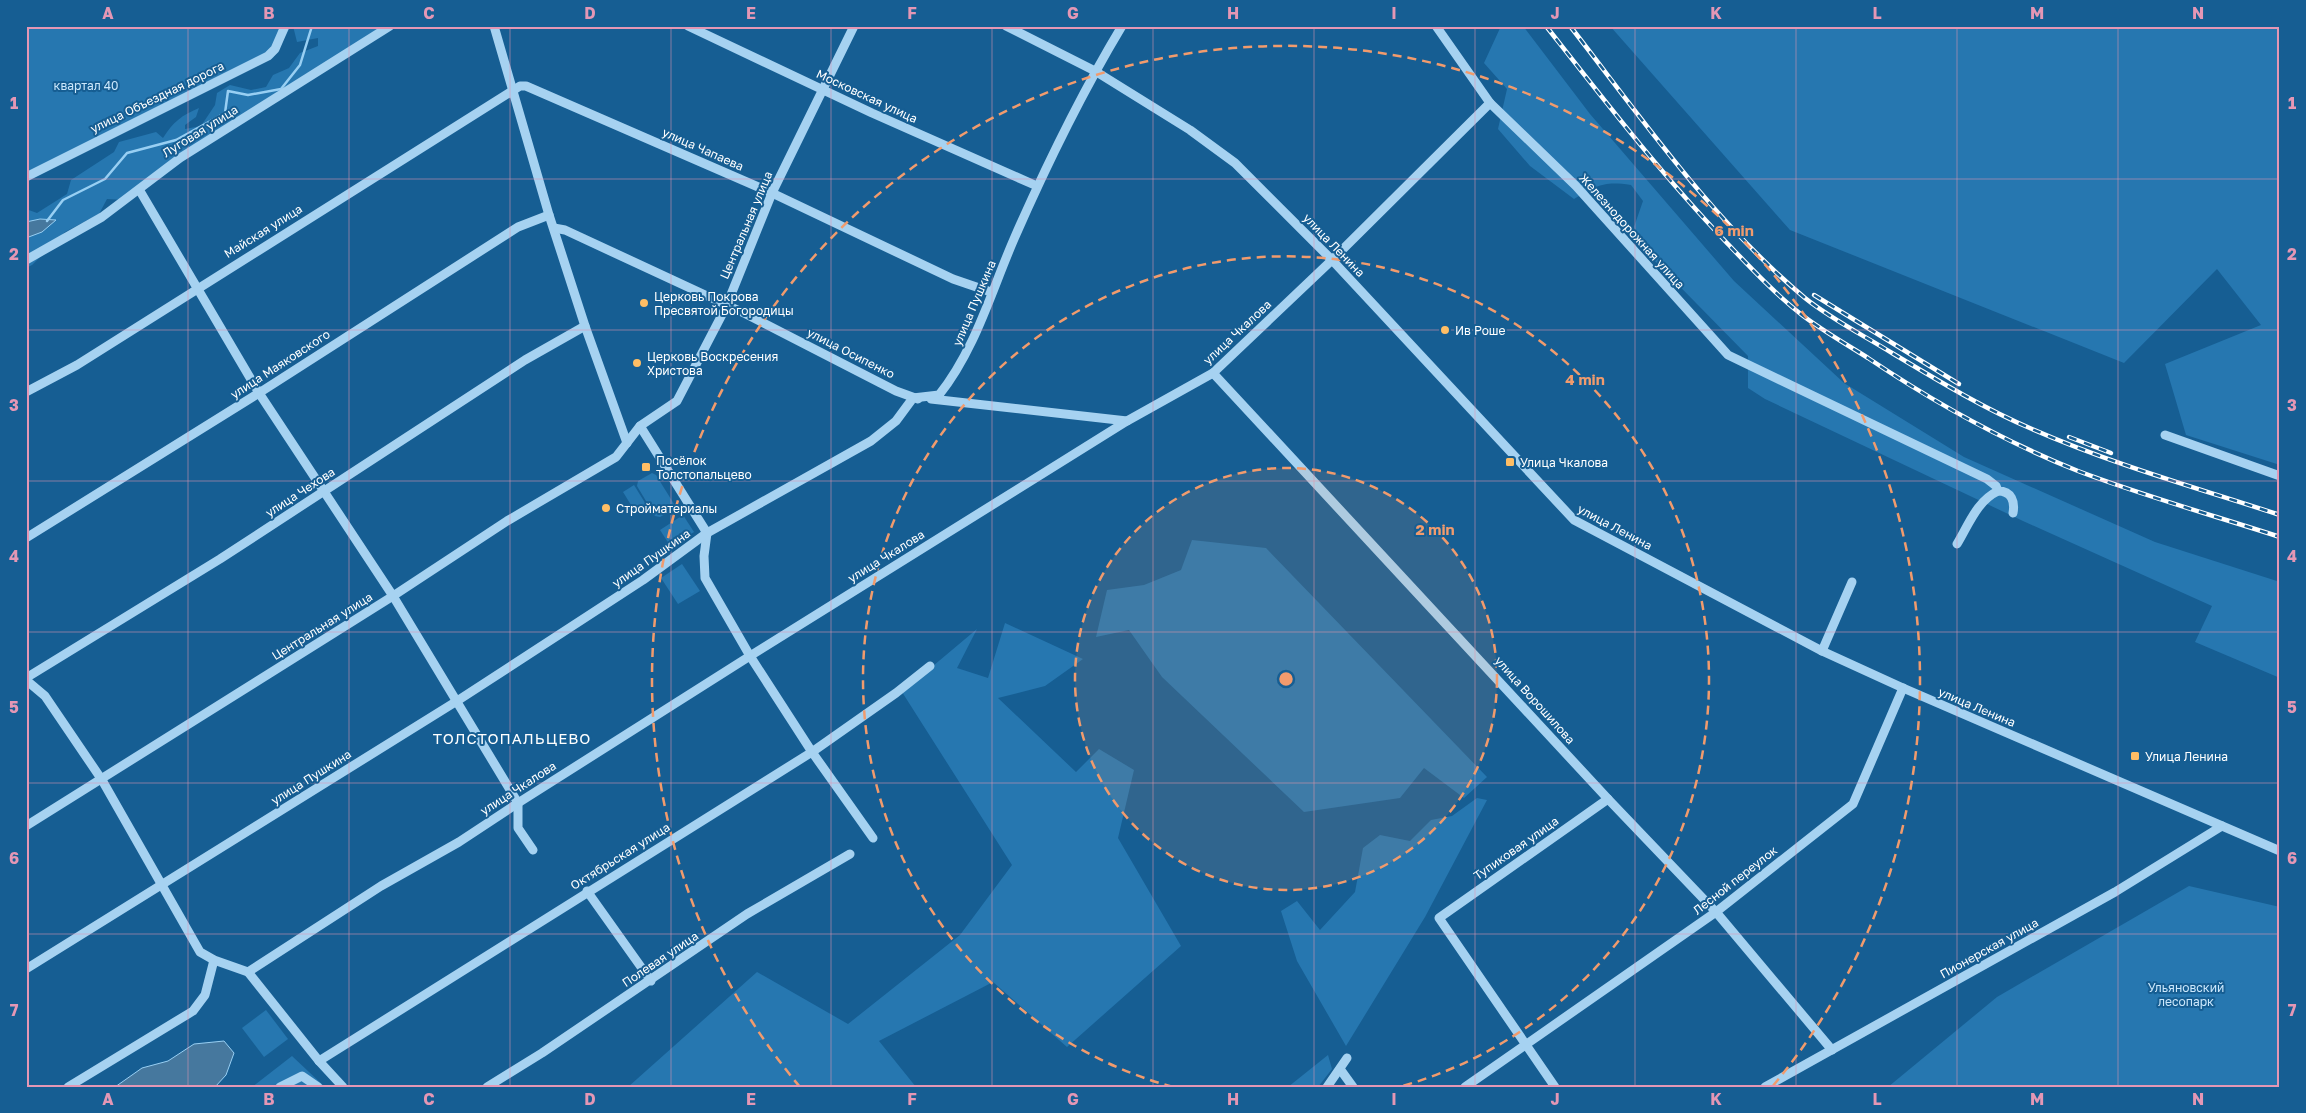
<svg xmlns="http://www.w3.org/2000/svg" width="2306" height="1113" viewBox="0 0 2306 1113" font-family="'Golos Text',sans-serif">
  <rect width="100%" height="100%" fill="#165e93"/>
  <g fill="#2677b0">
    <path d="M26,26H291L273,58L152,117L26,182Z"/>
    <path d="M293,26H395L304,75L279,101L237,119L182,162L125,200L107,199L99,214L65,232L32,265L26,268V209L37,213L67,194L71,180L114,152L119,142L156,132L163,138C173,122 182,115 199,108L196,117L185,125V129L201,126L215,105L217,93L230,85L251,90L266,87L273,75L289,68L300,53L318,46V38L297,42Z"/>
    <path d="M1501,26H1523L1590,114L1734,281L1844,383L1964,457L2155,542L2280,582V678L2195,642L2212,606L2023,521L1765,399L1748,388V356L1644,250L1634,227L1643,201L1631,185C1603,181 1599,185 1574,199L1530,166L1498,129L1507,89L1484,63Z"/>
    <path d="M1610,26H2280V465L2186,435L2165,364L2261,325L2217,269L2124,363L1790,230Z"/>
    <path d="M652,473L656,475L674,504V509L660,517L655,516L637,486L638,481Z"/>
    <path d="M634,485L647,506L636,513L623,492Z"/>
    <path d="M683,515L694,532L671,547L660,530Z"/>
    <path d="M1192,540L1266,548L1487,777L1464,798L1424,768L1400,798L1304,812L1162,677L1129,630L1096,637L1107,590L1144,585L1181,570Z"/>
    <path d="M682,564L700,591L678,604L661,578Z"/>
    <path d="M1005,623L1083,659L1045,686L998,698L1076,772L1099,749L1134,770L1118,838L1181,946L1067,1047L993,982L879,1041L916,1087H628L757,972L848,1024L960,935L1012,865L902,692L977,629L957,668L988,678Z"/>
    <path d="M1477,798L1487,800L1425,917L1346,1046L1297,961L1281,911L1297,901L1320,930L1355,892L1363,848L1380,835L1410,841L1431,820L1452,816Z"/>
    <path d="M2189,886L2280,907V1087H1888L1997,997Z"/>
    <path d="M266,1010L288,1039L264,1057L242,1028Z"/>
    <path d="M1328,1055L1332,1069L1318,1087H1288Z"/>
    <path d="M292,1056L325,1087H252Z"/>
  </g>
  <g fill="#46789e" stroke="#98cff3">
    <path d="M40,219L56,220L42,232L26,238V222Z"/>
    <path d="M224,1041L234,1053L226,1075L215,1087H115L142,1068L168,1061L194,1044Z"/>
  </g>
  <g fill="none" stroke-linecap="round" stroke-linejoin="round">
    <path stroke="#98cff3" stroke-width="2.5" d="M47,221L63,200L105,179L127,153L176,140L225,113L228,91L248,95L281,89L300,65L312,26"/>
    <g stroke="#a6d2f1" stroke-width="9">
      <path d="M494,26L549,215L585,326L627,443"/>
      <path d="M688,26L872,113L1037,186"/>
      <path d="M1006,26L1095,71L1190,130L1235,163L1332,260L1574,520L1822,651L1903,688L2280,851"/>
      <path d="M1436,26L1490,103L1576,186L1728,355L1987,479L1996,486L1998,491C2012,491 2015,502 2013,513"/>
      <path d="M26,177L268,56L275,49L285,26"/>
      <path d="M140,191L259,393L393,596L518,803V828L533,850"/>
      <path d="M554,228L565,230L746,314L896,391L918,399"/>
      <path d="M26,260L102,217L180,158L390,26"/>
      <path d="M1213,373L1608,799L1716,912L1832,1050"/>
      <path d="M26,392L77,365L520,86H526L772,193L953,279L991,292"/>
      <path d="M931,399L1127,421"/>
      <path d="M640,426L707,533L704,556L705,578L750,656L812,752L873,838"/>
      <path d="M2165,435L2280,476"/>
      <path d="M26,538L259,393L518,227L549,215"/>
      <path d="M1957,544C1969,524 1977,501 1998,491"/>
      <path d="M1822,651L1852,582"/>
      <path d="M26,678L220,559L525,360L585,326"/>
      <path d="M26,680L45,696L102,780L200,952L214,960L248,972L319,1061L343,1087"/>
      <path d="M26,826L393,596L507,521L616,457L640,426L677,401L726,307L772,193L854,26"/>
      <path d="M587,891L651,981"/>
      <path d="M26,969L457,701L643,580L707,533L871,441L896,421L913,398L939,395C975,350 991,292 1014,239C1046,166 1081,94 1122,26"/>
      <path d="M248,972L381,886L459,842L518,803L750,656L1127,421L1213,373L1332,260L1490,103"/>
      <path d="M319,1061L812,752L896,693L930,666"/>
      <path d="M1340,1069L1353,1087"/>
      <path d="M68,1087L193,1011L205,995L214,960"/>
      <path d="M280,1087L302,1076L318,1087"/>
      <path d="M487,1087L542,1053L747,914L850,854"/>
      <path d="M1327,1087L1347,1058"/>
      <path d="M1465,1087L1716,912L1853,804L1903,688"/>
      <path d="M1555,1087L1439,918L1608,799"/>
      <path d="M1765,1087L2115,892L2222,826"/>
    </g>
    <defs>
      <g id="rail">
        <path d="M1546,26C1604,100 1661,174 1726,242C1750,267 1775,294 1802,315C1823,331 1846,344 1868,358C1935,403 2003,441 2078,471C2144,496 2212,515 2280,537"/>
        <path d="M1570,26C1643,120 1713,221 1805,298C1831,319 1863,335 1892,353C1937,380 1983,408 2032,429C2112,464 2197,488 2280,515"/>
        <path d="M1814,295L1959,384"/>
        <path d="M2069,437L2111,453"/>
      </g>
    </defs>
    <use href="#rail" stroke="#fff" stroke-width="4.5"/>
    <use href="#rail" stroke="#165e93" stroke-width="2.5" stroke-dasharray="8" stroke-linecap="butt"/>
  </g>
  <path fill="none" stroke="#e497b5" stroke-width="1" stroke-opacity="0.55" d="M188,26V1087M349,26V1087M510,26V1087M671,26V1087M831,26V1087M992,26V1087M1153,26V1087M1314,26V1087M1475,26V1087M1635,26V1087M1796,26V1087M1957,26V1087M2118,26V1087M26,179H2280M26,330H2280M26,481H2280M26,632H2280M26,783H2280M26,934H2280"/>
  <circle cx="1286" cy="679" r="211" fill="#f19b6d" fill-opacity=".12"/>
  <g fill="none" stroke="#f19b6d" stroke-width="2.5" stroke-dasharray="9 6">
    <circle cx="1286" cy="679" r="211"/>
    <path d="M1173 1087A423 423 0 1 1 1399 1087"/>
    <path d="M800 1087A634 634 0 1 1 1772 1087"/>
  </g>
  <g fill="#ffbe65" stroke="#165e93" stroke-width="2">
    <circle cx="644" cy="303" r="5"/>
    <circle cx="1445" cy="330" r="5"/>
    <circle cx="637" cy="363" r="5"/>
    <rect x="1505" y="457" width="10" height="10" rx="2.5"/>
    <rect x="641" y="462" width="10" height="10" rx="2.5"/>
    <circle cx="606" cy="508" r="5"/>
    <rect x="2130" y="751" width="10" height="10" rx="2.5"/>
  </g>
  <g text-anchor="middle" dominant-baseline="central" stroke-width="4" stroke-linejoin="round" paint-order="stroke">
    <g font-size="12" fill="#cce8fc" stroke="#165e93">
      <text x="86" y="85">квартал 40</text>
      <text x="2186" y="987">Ульяновский<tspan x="2186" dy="14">лесопарк</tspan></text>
    </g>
    <g font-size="12" fill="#fff" stroke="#165e93">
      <text transform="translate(867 96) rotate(25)">Московская улица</text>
      <text transform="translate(157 97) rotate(-26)">улица Объездная дорога</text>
      <text transform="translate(200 131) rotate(-32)">Луговая улица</text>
      <text transform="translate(703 149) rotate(24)">улица Чапаева</text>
      <text transform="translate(746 225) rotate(-67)">Центральная улица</text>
      <text transform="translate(263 231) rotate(-32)">Майская улица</text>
      <text transform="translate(1632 231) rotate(48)">Железнодорожная улица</text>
      <text transform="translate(1334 245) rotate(46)">улица Ленина</text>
      <text transform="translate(974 303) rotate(-67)">улица Пушкина</text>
      <text transform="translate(1237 332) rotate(-43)">улица Чкалова</text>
      <text transform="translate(851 353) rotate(27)">улица Осипенко</text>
      <text transform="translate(280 364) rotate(-33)">улица Маяковского</text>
      <text transform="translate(300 492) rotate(-33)">улица Чехова</text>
      <text transform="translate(1615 527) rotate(28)">улица Ленина</text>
      <text transform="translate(886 556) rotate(-32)">улица Чкалова</text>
      <text transform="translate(651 558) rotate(-35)">улица Пушкина</text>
      <text transform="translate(322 626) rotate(-32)">Центральная улица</text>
      <text transform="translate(1535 700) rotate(48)">улица Ворошилова</text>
      <text transform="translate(1977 707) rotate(23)">улица Ленина</text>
      <text transform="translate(311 777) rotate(-32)">улица Пушкина</text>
      <text transform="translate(518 788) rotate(-33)">улица Чкалова</text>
      <text transform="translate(1516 848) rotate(-35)">Тупиковая улица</text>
      <text transform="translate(620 856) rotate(-32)">Октябрьская улица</text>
      <text transform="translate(1735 880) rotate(-38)">Лесной переулок</text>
      <text transform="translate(1989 948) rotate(-29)">Пионерская улица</text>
      <text transform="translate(660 959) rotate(-34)">Полевая улица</text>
    </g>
    <g font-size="12" fill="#fff" stroke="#165e93" text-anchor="start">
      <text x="654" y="296">Церковь Покрова<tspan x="654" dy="14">Пресвятой Богородицы</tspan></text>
      <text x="1455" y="330">Ив Роше</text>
      <text x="647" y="356">Церковь Воскресения<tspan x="647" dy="14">Христова</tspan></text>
      <text x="656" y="460">Посёлок<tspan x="656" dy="14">Толстопальцево</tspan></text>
      <text x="1520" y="462">Улица Чкалова</text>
      <text x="616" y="508">Стройматериалы</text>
      <text x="2145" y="756">Улица Ленина</text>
    </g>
    <g font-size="15" letter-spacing="1" fill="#fff" stroke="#165e93">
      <text x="512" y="738">ТОЛСТОПАЛЬЦЕВО</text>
    </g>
  </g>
  <circle cx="1286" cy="679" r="8" fill="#f19b6d" stroke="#165e93" stroke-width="2.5"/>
  <g font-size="15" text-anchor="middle" font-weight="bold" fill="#f19b6d" stroke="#165e93" stroke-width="4" stroke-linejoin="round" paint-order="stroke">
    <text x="1734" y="236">6 min</text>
    <text x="1585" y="385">4 min</text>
    <text x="1435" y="535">2 min</text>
  </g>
  <rect width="2306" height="1113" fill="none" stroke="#165e93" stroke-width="55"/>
  <rect x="28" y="28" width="2250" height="1058" fill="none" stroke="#e497b5" stroke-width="2"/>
  <g font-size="16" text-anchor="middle" font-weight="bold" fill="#e497b5">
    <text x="108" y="19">A</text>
    <text x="269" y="19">B</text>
    <text x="429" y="19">C</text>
    <text x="590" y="19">D</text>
    <text x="751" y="19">E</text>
    <text x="912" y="19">F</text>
    <text x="1073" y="19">G</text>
    <text x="1233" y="19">H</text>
    <text x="1394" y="19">I</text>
    <text x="1555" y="19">J</text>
    <text x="1716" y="19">K</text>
    <text x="1877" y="19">L</text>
    <text x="2037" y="19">M</text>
    <text x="2198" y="19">N</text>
    <text x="14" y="109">1</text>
    <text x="2292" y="109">1</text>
    <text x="14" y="260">2</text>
    <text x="2292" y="260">2</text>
    <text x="14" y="411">3</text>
    <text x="2292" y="411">3</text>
    <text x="14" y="562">4</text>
    <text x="2292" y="562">4</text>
    <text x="14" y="713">5</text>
    <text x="2292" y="713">5</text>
    <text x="14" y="864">6</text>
    <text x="2292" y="864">6</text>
    <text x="14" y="1016">7</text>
    <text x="2292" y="1016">7</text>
    <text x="108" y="1105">A</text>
    <text x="269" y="1105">B</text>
    <text x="429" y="1105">C</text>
    <text x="590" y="1105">D</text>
    <text x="751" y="1105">E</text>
    <text x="912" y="1105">F</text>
    <text x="1073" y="1105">G</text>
    <text x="1233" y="1105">H</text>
    <text x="1394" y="1105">I</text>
    <text x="1555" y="1105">J</text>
    <text x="1716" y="1105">K</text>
    <text x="1877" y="1105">L</text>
    <text x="2037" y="1105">M</text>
    <text x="2198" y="1105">N</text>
  </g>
</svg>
